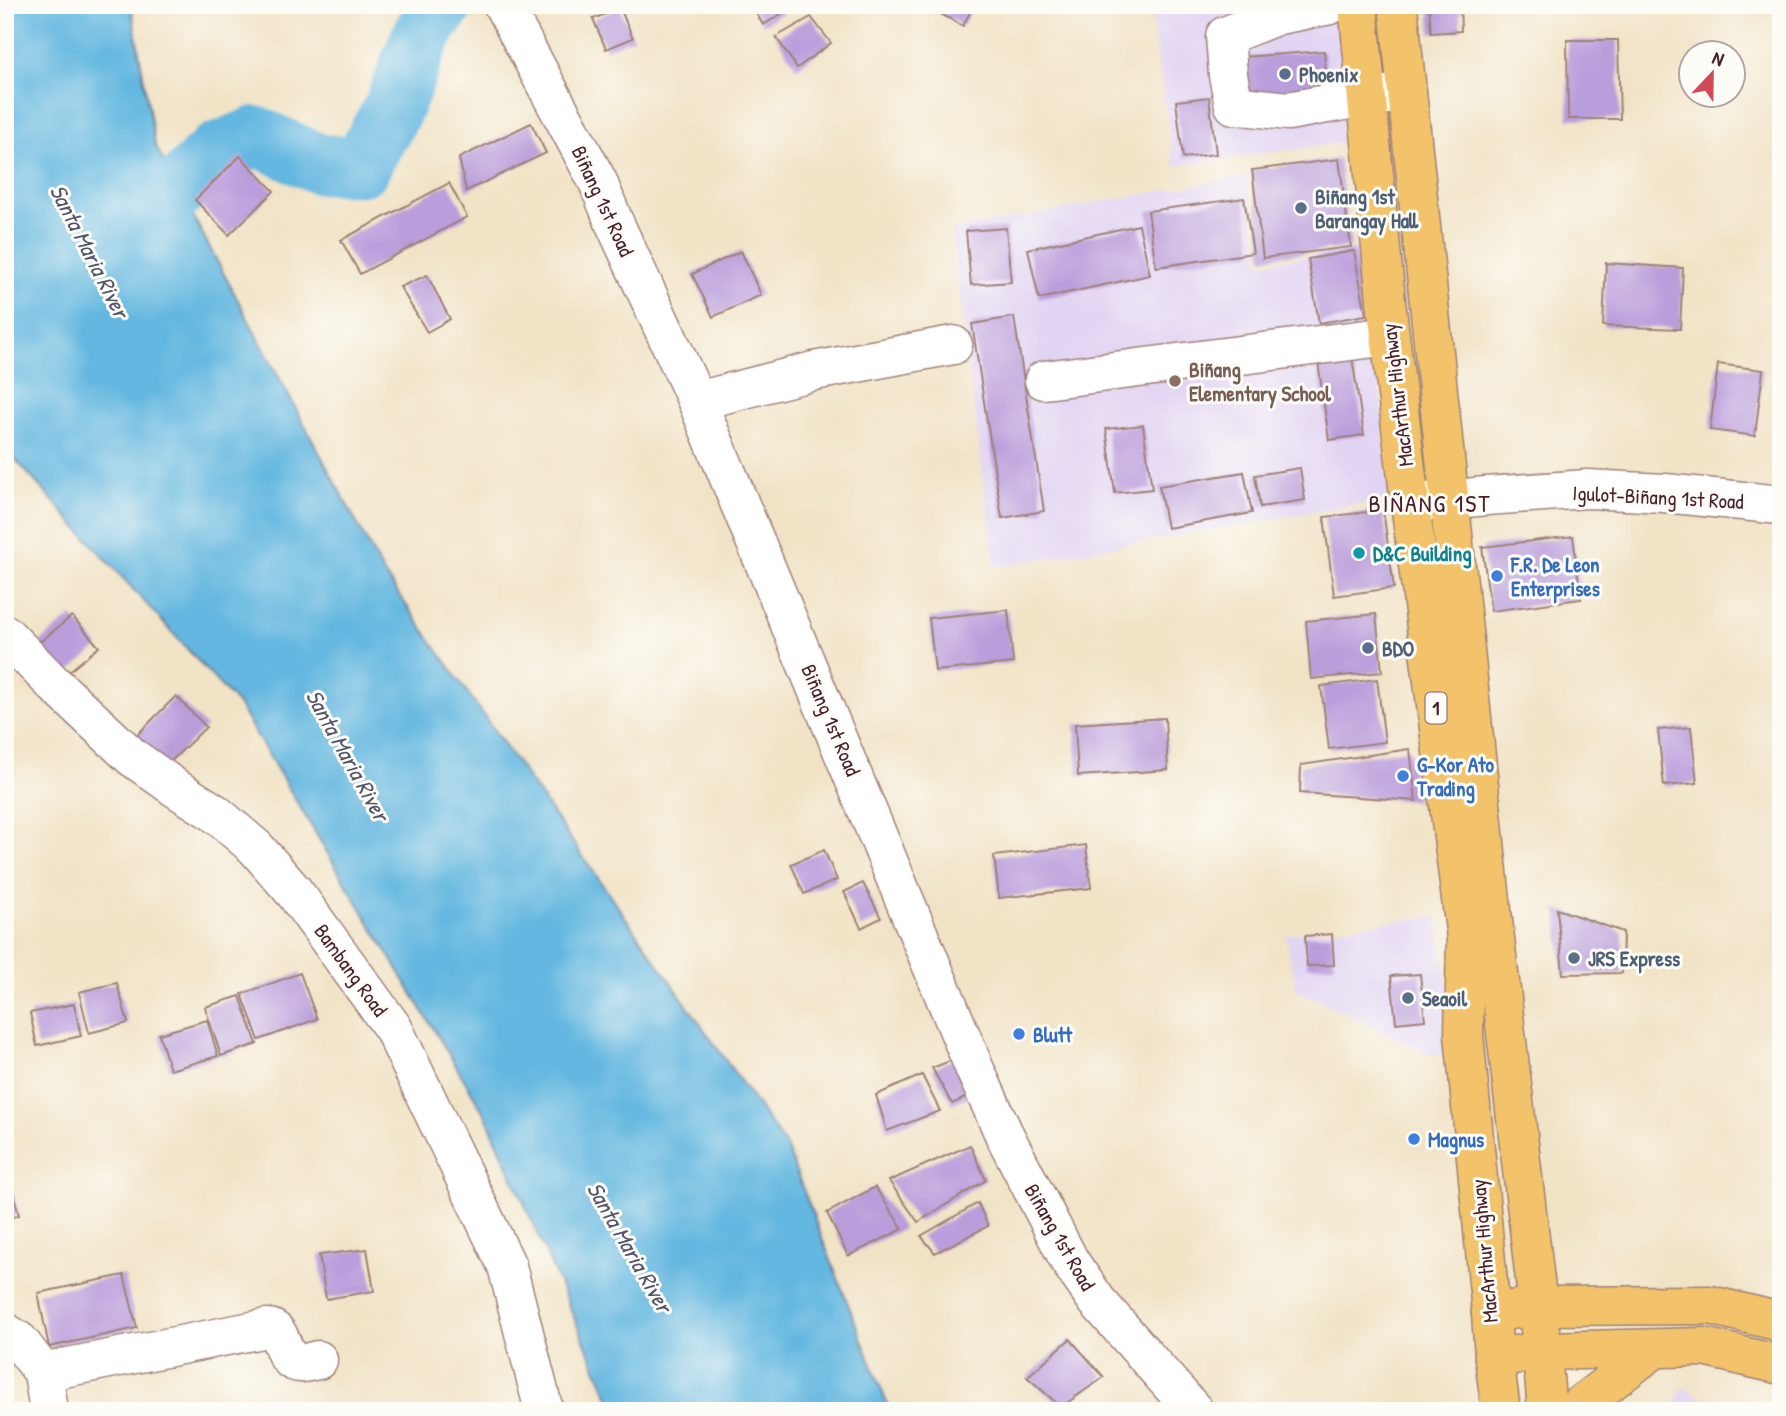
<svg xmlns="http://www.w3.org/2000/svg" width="1786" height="1416" viewBox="0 0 1786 1416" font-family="'Patrick Hand',sans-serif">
  <rect width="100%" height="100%" fill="#fdfcf7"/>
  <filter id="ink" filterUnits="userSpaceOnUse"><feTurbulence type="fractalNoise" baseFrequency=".0143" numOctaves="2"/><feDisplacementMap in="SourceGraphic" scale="14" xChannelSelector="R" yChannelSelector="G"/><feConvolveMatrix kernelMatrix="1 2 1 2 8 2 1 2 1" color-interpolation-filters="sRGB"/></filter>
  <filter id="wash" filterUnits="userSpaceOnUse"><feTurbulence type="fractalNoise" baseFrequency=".00686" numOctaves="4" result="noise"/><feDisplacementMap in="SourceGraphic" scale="28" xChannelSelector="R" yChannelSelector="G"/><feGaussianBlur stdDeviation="1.57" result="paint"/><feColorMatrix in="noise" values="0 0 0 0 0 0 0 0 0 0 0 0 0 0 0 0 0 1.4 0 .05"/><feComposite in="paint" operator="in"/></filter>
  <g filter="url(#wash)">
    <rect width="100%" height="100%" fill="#f1e3c6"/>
    <g fill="#e2d4f3">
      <path d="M1203,5H1343L1357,141L1174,166L1151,13Z"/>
      <path d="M1247,175L1260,264L1368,246L1389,499L995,567L951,230Z"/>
      <path d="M1437,916L1457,1056L1429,1054L1296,989L1286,935Z"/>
      <path d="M1683,1387L1723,1411H1670Z"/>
    </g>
    <path fill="#64b7e0" stroke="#576b86" stroke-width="2" d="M5,5H131L155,145L383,572L786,1146L890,1411H615L486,1116L239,706L5,448Z"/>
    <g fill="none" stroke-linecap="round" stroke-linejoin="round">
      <path stroke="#64b7e0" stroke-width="60" d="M121,246L215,153L256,136L319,164L361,166C371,146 383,128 393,108C410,72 415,35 443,5"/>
    </g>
    <g id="blocks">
      <g fill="#ba9ddb">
        <path d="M752,5H796L763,25Z"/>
        <path d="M924,5H974L963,26Z"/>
        <path d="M1429,5H1460L1461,31L1431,33Z"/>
        <path d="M620,8L633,38L606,49L593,19Z"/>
        <path d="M811,17L831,43L797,68L776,37Z"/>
        <path d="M1567,40H1618L1620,119H1568Z"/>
        <path d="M1324,51L1328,92L1246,98L1243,57Z"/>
        <path d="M1209,97L1216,154L1183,158L1176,101Z"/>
        <path d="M531,123L546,153L466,191L459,158Z"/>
        <path d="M240,156L274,191L229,235L195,200Z"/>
        <path d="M1339,159L1351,247L1263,258L1252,170Z"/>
        <path d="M449,183L467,217L360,274L341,240Z"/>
        <path d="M1244,198L1253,253L1156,267L1148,211Z"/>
        <path d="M1139,225L1150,275L1039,299L1028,249Z"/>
        <path d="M1006,228L1011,282L971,285L966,231Z"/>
        <path d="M741,251L761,295L713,317L692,274Z"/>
        <path d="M1354,251L1366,315L1319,323L1308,259Z"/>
        <path d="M1606,263L1683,268L1680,329L1603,326Z"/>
        <path d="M427,275L450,319L427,332L400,287Z"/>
        <path d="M1014,317L1044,511L1002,518L972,324Z"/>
        <path d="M1352,357L1364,435L1329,440L1318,362Z"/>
        <path d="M1718,364L1763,370L1755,436L1710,430Z"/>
        <path d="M1143,425L1152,489L1115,493L1106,429Z"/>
        <path d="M1300,468L1305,500L1260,507L1255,475Z"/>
        <path d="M1244,472L1252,513L1167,528L1159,486Z"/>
        <path d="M1383,510L1394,588L1334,596L1324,517Z"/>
        <path d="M1573,536L1581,599L1491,611L1482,547Z"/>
        <path d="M1008,610L1013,663L935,671L929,618Z"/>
        <path d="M1376,614L1382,672L1311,679L1306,621Z"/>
        <path d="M72,616L99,647L61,678L35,646Z"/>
        <path d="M1377,679L1385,742L1329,749L1321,686Z"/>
        <path d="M176,696L206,727L164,768L134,738Z"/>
        <path d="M1165,718L1168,770L1078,776L1075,724Z"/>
        <path d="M1691,727L1697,783L1664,786L1658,730Z"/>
        <path d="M1410,749L1416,801L1300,793L1301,765Z"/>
        <path d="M1086,845L1091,888L999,898L994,856Z"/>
        <path d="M824,850L837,880L804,894L791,864Z"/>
        <path d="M863,883L881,918L861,928L844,892Z"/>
        <path d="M1557,909L1623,932L1622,973L1563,974Z"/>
        <path d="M1332,934L1334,965L1307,966L1305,936Z"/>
        <path d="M300,973L317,1019L259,1040L242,994Z"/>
        <path d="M1420,974L1425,1020L1396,1023L1391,976Z"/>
        <path d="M117,983L128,1023L89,1033L79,992Z"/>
        <path d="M240,996L257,1044L221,1056L205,1007Z"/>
        <path d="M74,1004L81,1036L37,1046L30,1013Z"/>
        <path d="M207,1020L218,1056L170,1070L159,1034Z"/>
        <path d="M955,1059L971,1095L952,1104L932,1068Z"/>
        <path d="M922,1075L940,1111L887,1131L876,1095Z"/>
        <path d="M970,1145L986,1180L918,1222L889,1181Z"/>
        <path d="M5,1174H8L19,1215L5,1219Z"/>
        <path d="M875,1187L903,1229L848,1256L827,1213Z"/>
        <path d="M978,1203L988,1226L935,1253L921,1236Z"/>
        <path d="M367,1249L374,1291L326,1299L319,1255Z"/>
        <path d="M124,1275L137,1328L49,1347L38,1293Z"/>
        <path d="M1070,1339L1104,1377L1061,1407L1027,1377Z"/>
      </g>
    </g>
  </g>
  <g filter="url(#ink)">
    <use href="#blocks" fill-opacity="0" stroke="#9e8178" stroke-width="2"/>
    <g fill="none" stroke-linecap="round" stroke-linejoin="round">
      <defs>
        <g id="minor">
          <path d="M503,5L598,182L614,222L697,401L976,1072L1004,1134L1070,1262L1097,1301L1194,1411"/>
          <path d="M1330,5L1278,15L1225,36L1228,75L1234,105L1288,111L1366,97L1407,93"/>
          <path d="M1044,380L1390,336"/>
          <path d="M697,401L814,371L953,345"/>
          <path d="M1417,503L1486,496L1587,489L1665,493L1781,505"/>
          <path d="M5,634L53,683L132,757L177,789L215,813L256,848L295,893L393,1028L507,1266L544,1411"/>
          <path d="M5,1332L19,1341L43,1372L49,1411"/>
          <path d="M43,1372L267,1328C284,1328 280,1356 295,1362C302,1365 312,1361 318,1360"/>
        </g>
        <g id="major">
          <path d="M1491,1313L1538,1306L1710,1305L1781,1322"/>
          <path d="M1494,1358L1542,1351L1704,1347L1781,1365"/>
        </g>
        <g id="highway">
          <path d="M1358,5L1386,301L1410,503L1466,938L1464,1034L1491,1313L1494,1358L1501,1411"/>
          <path d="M1398,5L1495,939L1538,1306L1547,1411"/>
          <path d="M1576,1411L1580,1405L1654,1349"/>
        </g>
      </defs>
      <use href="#minor" stroke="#9e8178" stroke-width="41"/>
      <use href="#major" stroke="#9e8178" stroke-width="41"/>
      <use href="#highway" stroke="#9e8178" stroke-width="41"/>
      <use href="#minor" stroke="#fff" stroke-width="38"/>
      <use href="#major" stroke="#f2c36a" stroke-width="38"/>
      <use href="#highway" stroke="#f2c36a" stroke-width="38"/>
    </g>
  </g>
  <g fill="#5c6f8a" stroke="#fdfcf7" stroke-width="2.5">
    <circle cx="1285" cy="74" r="7"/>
    <circle cx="1301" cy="208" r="7"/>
    <circle cx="1368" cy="648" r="7"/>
    <circle cx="1574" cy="958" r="7"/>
    <circle cx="1408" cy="998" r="7"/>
  </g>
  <circle fill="#8d6e63" stroke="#fdfcf7" stroke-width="2.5" cx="1175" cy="381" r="7"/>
  <circle fill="#0f9aa8" stroke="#fdfcf7" stroke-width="2.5" cx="1359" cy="553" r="7"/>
  <g fill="#3f7fe0" stroke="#fdfcf7" stroke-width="2.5">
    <circle cx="1497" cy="576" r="7"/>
    <circle cx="1403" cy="776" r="7"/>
    <circle cx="1019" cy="1034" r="7"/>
    <circle cx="1414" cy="1139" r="7"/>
  </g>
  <g text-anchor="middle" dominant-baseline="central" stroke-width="6" stroke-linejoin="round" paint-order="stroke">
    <rect fill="#fdfcf7" stroke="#806168" stroke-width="2" x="1425.5" y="692.5" width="21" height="31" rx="5"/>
    <g font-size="19" font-weight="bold" fill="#4a1f2b">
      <text x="1436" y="708">1</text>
    </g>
    <g font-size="21" font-weight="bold" fill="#4e5e75" stroke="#fdfcf7" text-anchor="start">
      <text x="1299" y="74">Phoenix</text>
      <text x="1315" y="196">Biñang 1st<tspan x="1315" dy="24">Barangay Hall</tspan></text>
      <text x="1382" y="648">BDO</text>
      <text x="1588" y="958">JRS Express</text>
      <text x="1422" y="998">Seaoil</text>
    </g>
    <g font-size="21" fill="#4a1f2b" stroke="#fdfcf7">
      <text transform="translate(603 201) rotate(65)">Biñang 1st Road</text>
      <text transform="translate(1397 395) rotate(-97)">MacArthur Highway</text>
      <text transform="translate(1658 497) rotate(3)">Igulot-Biñang 1st Road</text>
      <text transform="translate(831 720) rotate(67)">Biñang 1st Road</text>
      <text transform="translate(351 970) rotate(54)">Bambang Road</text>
      <text transform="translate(1060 1237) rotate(60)">Biñang 1st Road</text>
      <text transform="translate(1484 1251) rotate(-95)">MacArthur Highway</text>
    </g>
    <g font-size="21" font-weight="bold" fill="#785e54" stroke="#fdfcf7" text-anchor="start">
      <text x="1189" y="369">Biñang<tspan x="1189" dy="24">Elementary School</tspan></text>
    </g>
    <g font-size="21" font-weight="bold" fill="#0d838f" stroke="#fdfcf7" text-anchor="start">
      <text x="1373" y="553">D&amp;C Building</text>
    </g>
    <g font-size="21" font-weight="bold" fill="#366cbe" stroke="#fdfcf7" text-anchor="start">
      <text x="1511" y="564">F.R. De Leon<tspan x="1511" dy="24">Enterprises</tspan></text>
      <text x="1417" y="764">G-Kor Ato<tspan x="1417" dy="24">Trading</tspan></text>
      <text x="1033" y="1034">Blutt</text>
      <text x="1428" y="1139">Magnus</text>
    </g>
    <g font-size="23" font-style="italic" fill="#53546a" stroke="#fdfcf7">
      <text transform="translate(90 251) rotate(63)">Santa Maria River</text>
      <text transform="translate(348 755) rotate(61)">Santa Maria River</text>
      <text transform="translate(630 1247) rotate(60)">Santa Maria River</text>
    </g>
    <g font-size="24" letter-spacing="2" fill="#4a1f2b" stroke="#fdfcf7">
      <text x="1430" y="503">BIÑANG 1ST</text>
    </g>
  </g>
  <rect width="1786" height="1416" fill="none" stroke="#fdfcf7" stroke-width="28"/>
  <g transform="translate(1712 74) rotate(22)"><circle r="33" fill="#fdfcf7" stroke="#b5a4a5" stroke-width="2"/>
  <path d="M0-5L12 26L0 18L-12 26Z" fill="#d1495b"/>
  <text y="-10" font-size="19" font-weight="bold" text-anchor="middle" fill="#4a1f2b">N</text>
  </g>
</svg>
